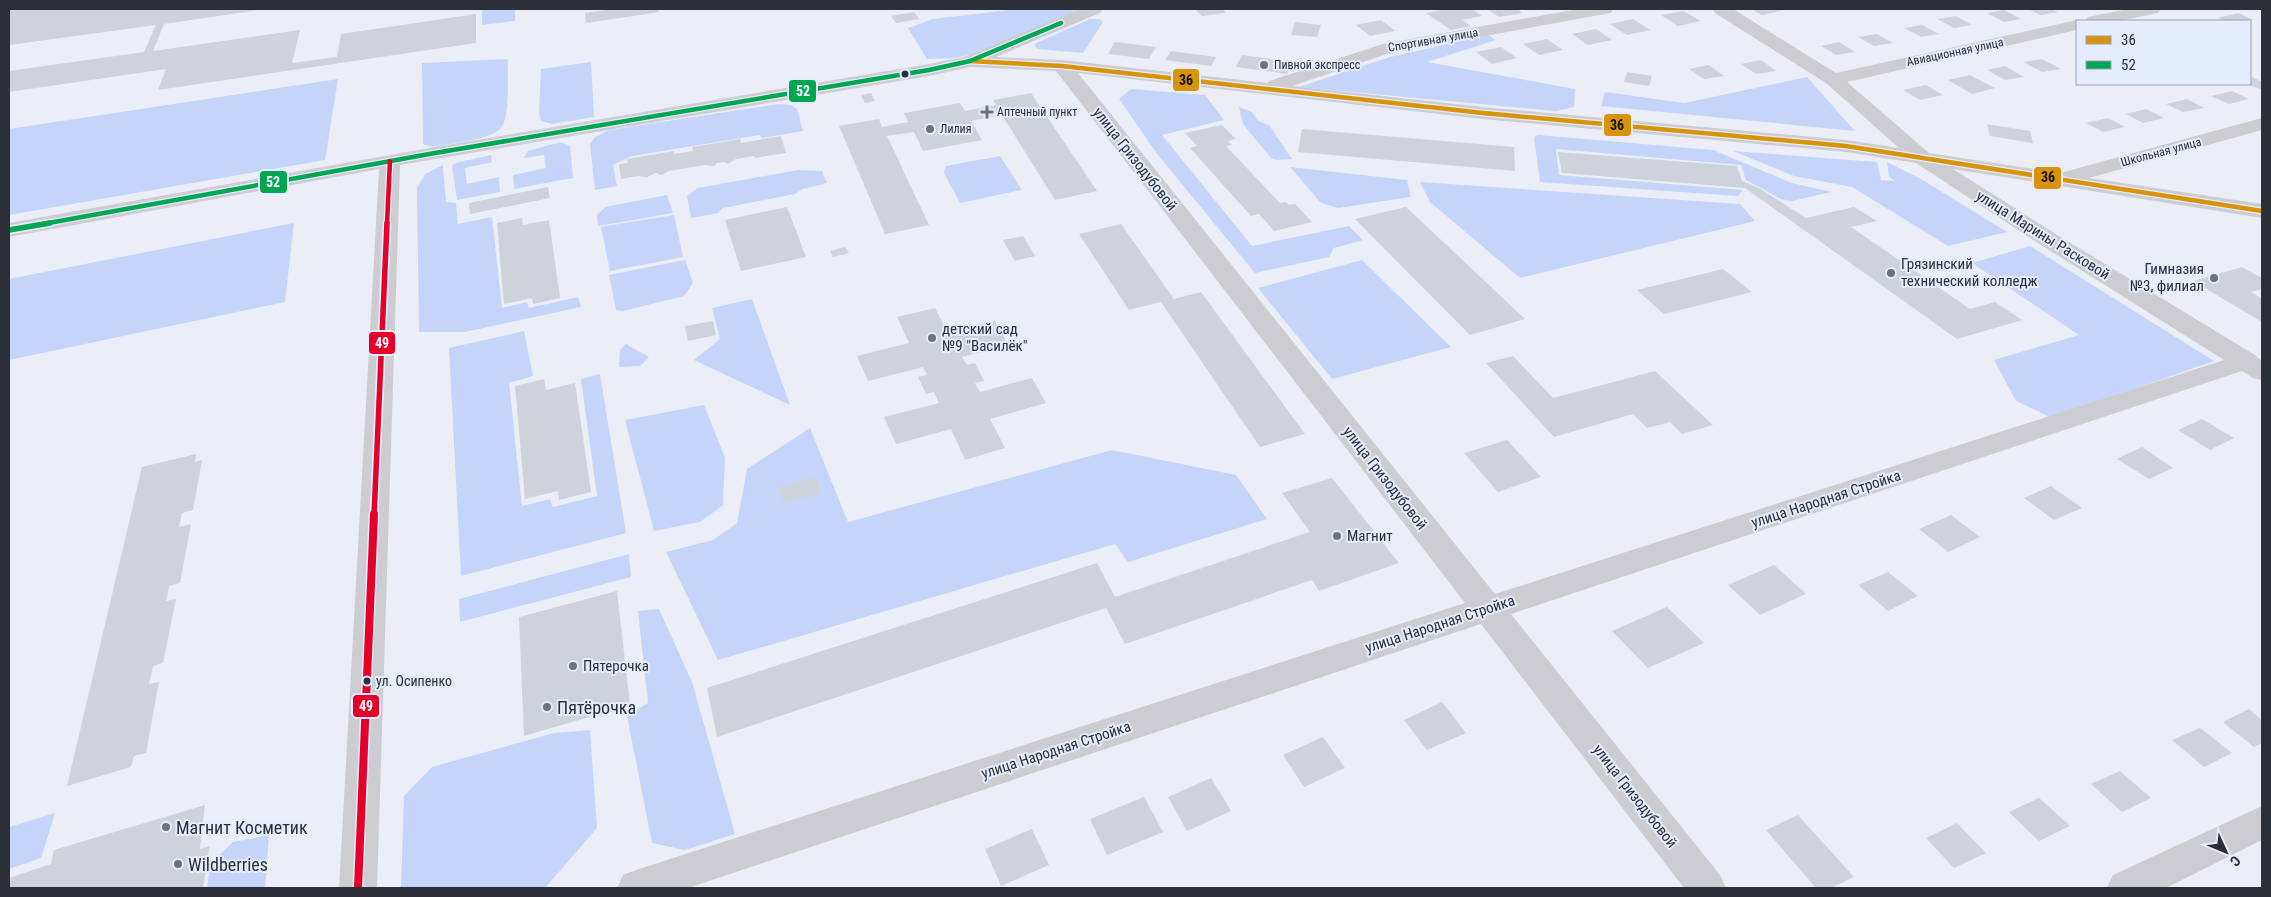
<svg xmlns="http://www.w3.org/2000/svg" width="2271" height="897" viewBox="0 0 2271 897" font-family="'Roboto Condensed',sans-serif">
  <rect width="100%" height="100%" fill="#ebeef7"/>
  <g fill="#c5d5fa">
    <path d="M482,9H515V21L482,25Z"/>
    <path d="M1018,9H1085L979,53L954,58L927,59L908,28L933,19Z"/>
    <path d="M1090,19H1099L1103,22L1083,53L1037,49L1034,44Z"/>
    <path d="M1488,35L1496,40L1427,62L1575,89L1574,107L1556,111L1299,87L1390,57Z"/>
    <path d="M508,59C507,75 511,118 500,129C489,140 448,144 432,147L423,144L422,63Z"/>
    <path d="M591,62L594,117L552,124L541,121L539,112L541,69Z"/>
    <path d="M1807,77L1855,131L1601,106L1605,92L1684,103Z"/>
    <path d="M338,79L325,160L9,215V129Z"/>
    <path d="M1131,89L1205,95L1224,120L1162,135L1252,246L1349,226L1363,240L1334,248L1329,257L1255,273L1158,155L1119,99Z"/>
    <path d="M779,104L791,105L797,109L803,131L762,138L760,135L632,156L613,165L617,186L595,190L590,144L595,137L609,130Z"/>
    <path d="M1239,107L1252,112L1258,121L1269,125L1292,159L1277,160L1271,158L1243,124Z"/>
    <path d="M1538,135L1713,150L1792,183L1831,192L1792,201L1781,199L1746,180L1741,165L1556,149L1559,175L1743,190L1738,196L1540,182L1534,137Z"/>
    <path d="M561,142L570,146L573,178L514,189L513,175L546,168L544,155L524,158L528,151Z"/>
    <path d="M1733,151L1877,162L1881,180L1895,181L1889,177L1887,162L1921,179L2007,232L1948,246L1852,187L1794,176Z"/>
    <path d="M491,155L492,162L465,168L467,184L499,177L500,192L457,200L452,165L459,162Z"/>
    <path d="M1000,156L1022,190L960,203L944,173L946,166Z"/>
    <path d="M443,165L446,202L456,203L458,224L492,217L502,308L527,302L529,308L578,297L581,307L465,332H419L417,188L425,174Z"/>
    <path d="M1290,167L1407,180L1411,197L1338,208L1321,203Z"/>
    <path d="M798,170L822,171L827,183L803,189L795,194L723,208L718,213L691,218L687,196L698,188Z"/>
    <path d="M1420,182L1740,204L1755,221L1520,278L1430,202Z"/>
    <path d="M667,195L673,213L598,226L597,215L605,207Z"/>
    <path d="M674,215L683,257L610,271L601,227Z"/>
    <path d="M294,223L285,302L9,360V279Z"/>
    <path d="M2030,246L2214,361L2052,418L2016,401L1994,360L2079,335L1972,263Z"/>
    <path d="M685,260L693,283L684,296L623,311L616,310L609,275Z"/>
    <path d="M1362,260L1451,347L1332,379L1258,288Z"/>
    <path d="M752,299L790,405L694,360L720,339L712,308Z"/>
    <path d="M524,331L533,376L509,383L522,506L550,499L553,507L597,496L581,379L600,374L626,533L461,576L449,348Z"/>
    <path d="M626,344L649,357L640,366L619,367L620,350Z"/>
    <path d="M704,405L725,458L723,505L700,522L654,531L625,420Z"/>
    <path d="M810,428L848,522L1112,450L1236,475L1267,519L1128,562L1115,544L718,660L666,552L713,540L737,523L747,469Z"/>
    <path d="M629,554L631,577L460,622L459,599Z"/>
    <path d="M659,609L692,682L735,834L685,850L652,843L627,716L648,703L638,611Z"/>
    <path d="M590,730L597,828L545,888H401L404,796L432,767L554,733Z"/>
    <path d="M55,813L41,858L9,869V827Z"/>
    <path d="M269,835L265,888H207L211,863L233,842Z"/>
  </g>
  <g fill="#ced2da">
    <path d="M9,9H266L164,24L153,51L300,30L292,63L337,57L341,34L476,14V43L158,90L166,69L9,92V71L144,52L156,25L9,45Z"/>
    <path d="M613,9H659V12L586,23L585,13Z"/>
    <path d="M1195,9H1223L1226,13L1202,16Z"/>
    <path d="M1447,9H1472L1482,16L1462,20L1471,26L1451,30L1426,13Z"/>
    <path d="M1487,9H1517L1523,13L1499,17Z"/>
    <path d="M1751,9H1781L1784,10L1762,15Z"/>
    <path d="M2028,9H2051L2058,12L2040,15Z"/>
    <path d="M2004,10L2021,19L2004,22L1987,13Z"/>
    <path d="M1683,11L1701,21L1678,26L1661,15Z"/>
    <path d="M914,12L919,19L896,23L891,16Z"/>
    <path d="M2238,13L2254,20L2226,21L2218,18Z"/>
    <path d="M1956,16L1972,25L1954,28L1937,19Z"/>
    <path d="M1633,19L1650,30L1627,35L1610,24Z"/>
    <path d="M1381,20L1395,31L1370,36L1356,25Z"/>
    <path d="M1295,22L1321,25L1317,37L1291,35Z"/>
    <path d="M1922,25L1939,34L1921,37L1904,28Z"/>
    <path d="M1596,29L1612,40L1588,45L1572,34Z"/>
    <path d="M1877,34L1893,43L1874,46L1858,37Z"/>
    <path d="M1547,39L1563,50L1539,55L1523,44Z"/>
    <path d="M1115,42L1156,47L1149,59L1108,54Z"/>
    <path d="M1839,42L1855,52L1836,55L1821,46Z"/>
    <path d="M1501,47L1517,58L1492,64L1476,52Z"/>
    <path d="M1171,51L1216,57L1211,66L1165,60Z"/>
    <path d="M1242,55L1293,62L1287,74L1236,67Z"/>
    <path d="M2042,59L2061,69L2042,72L2023,62Z"/>
    <path d="M1761,60L1776,71L1756,74L1741,64Z"/>
    <path d="M1709,65L1724,76L1704,79L1689,69Z"/>
    <path d="M2005,66L2024,77L2005,80L1987,70Z"/>
    <path d="M1627,72L1652,76L1649,86L1624,82Z"/>
    <path d="M1970,75L1995,88L1972,94L1948,80Z"/>
    <path d="M2250,76L2262,82V90L2250,85Z"/>
    <path d="M1926,85L1943,95L1920,100L1903,90Z"/>
    <path d="M2232,91L2249,99L2229,104L2211,96Z"/>
    <path d="M871,93L875,101L865,103L861,95Z"/>
    <path d="M1031,93L1097,191L1055,200L1002,115L971,121L982,140L923,151L914,132L887,136L929,225L885,234L839,126L879,119L882,127L908,122L904,113L960,103L965,111L996,105L993,100Z"/>
    <path d="M2187,99L2204,108L2183,112L2166,104Z"/>
    <path d="M2146,109L2164,118L2143,123L2126,114Z"/>
    <path d="M2108,118L2125,127L2103,132L2086,123Z"/>
    <path d="M1987,124L2030,131L2033,143L1990,136Z"/>
    <path d="M1222,125L1236,139L1228,141L1232,145L1226,146L1280,203L1286,202L1289,205L1295,204L1312,222L1274,231L1259,214L1251,216L1190,148L1197,146L1185,133Z"/>
    <path d="M1302,129L1514,147L1515,171L1298,152Z"/>
    <path d="M781,136L786,153L755,158L754,156L736,159L728,164L724,162L717,163L714,166L705,165L669,171L661,175L656,173L647,177L638,176L621,179L619,164L628,163L627,159L674,151V154L693,151L692,147L740,139L741,143Z"/>
    <path d="M1558,152L1737,166L1742,181L1759,188L1806,218L1854,207L1877,221L1851,227L1970,309L1995,302L2022,320L1957,339L1745,188L1562,173Z"/>
    <path d="M548,187L550,198L470,214L469,203Z"/>
    <path d="M787,207L806,257L741,271L725,220Z"/>
    <path d="M1406,207L1525,319L1470,335L1355,219Z"/>
    <path d="M522,218L523,225L549,220L560,298L533,304L532,298L504,304L497,223Z"/>
    <path d="M1121,224L1174,299L1201,292L1305,434L1260,447L1161,302L1129,310L1079,234Z"/>
    <path d="M1023,236L1035,256L1015,261L1003,240Z"/>
    <path d="M845,247L849,253L833,257L830,251Z"/>
    <path d="M2242,267L2262,278V289L2251,292L2262,299V322L2193,281Z"/>
    <path d="M1723,269L1752,292L1664,314L1637,290Z"/>
    <path d="M935,308L948,333L995,321L1008,345L962,357L967,365L975,363L984,381L975,383L980,392L1032,378L1046,403L990,419L1005,448L965,460L951,429L896,444L884,417L939,403L934,392L926,394L918,377L927,375L923,367L868,381L857,356L909,343L897,317Z"/>
    <path d="M713,321L716,335L688,341L685,326Z"/>
    <path d="M1513,356L1553,398L1655,371L1713,425L1682,434L1670,422L1647,428L1633,414L1554,437L1486,363Z"/>
    <path d="M544,379L546,390L575,383L591,492L559,500L558,491L525,499L515,386Z"/>
    <path d="M2202,419L2234,438L2210,450L2178,430Z"/>
    <path d="M1507,440L1541,477L1498,492L1464,453Z"/>
    <path d="M2142,447L2173,468L2149,479L2117,459Z"/>
    <path d="M196,454L195,462L202,460L193,510L182,513L179,527L191,524L180,583L169,586L166,601L176,599L163,663L153,666L149,684L159,682L146,753L134,756L131,767L67,786L142,467Z"/>
    <path d="M816,477L821,493L783,503L779,487Z"/>
    <path d="M1332,478L1399,563L1319,591L1312,580L1125,644L1106,608L717,737L707,688L1097,563L1115,597L1310,532L1282,493Z"/>
    <path d="M2051,486L2082,508L2054,520L2024,498Z"/>
    <path d="M1951,515L1980,537L1948,552L1919,529Z"/>
    <path d="M1774,565L1806,594L1760,615L1728,585Z"/>
    <path d="M1888,572L1918,596L1888,611L1858,585Z"/>
    <path d="M617,591L630,705L524,736L519,617Z"/>
    <path d="M1667,607L1704,643L1648,668L1612,631Z"/>
    <path d="M1442,702L1466,733L1427,750L1404,720Z"/>
    <path d="M2249,709L2262,720V743L2254,747L2223,722Z"/>
    <path d="M2200,728L2232,753L2204,767L2172,740Z"/>
    <path d="M1323,737L1345,768L1304,787L1283,755Z"/>
    <path d="M2120,771L2151,798L2122,812L2091,784Z"/>
    <path d="M1211,778L1231,811L1187,831L1168,797Z"/>
    <path d="M1144,797L1163,832L1107,855L1090,819Z"/>
    <path d="M2039,798L2070,826L2039,841L2009,812Z"/>
    <path d="M205,805L200,849L210,846L203,888H9V878L51,864L54,850Z"/>
    <path d="M1798,815L1854,877L1831,888H1816L1766,830Z"/>
    <path d="M1957,823L1986,853L1954,868L1926,838Z"/>
    <path d="M1032,829L1049,865L1001,886L985,849Z"/>
  </g>
  <g fill="none" stroke-linecap="round" stroke-linejoin="round">
    <g fill="#cdcdd1" fill-rule="evenodd">
      <path d="M1080,9H1103L1100,13L996,57L1062,60L1268,83L1269,81L1383,44L1578,9H1613L1611,13L1605,14L1387,54L1292,86L1483,107L1846,140L1899,148L1826,83L1715,13L1713,9H1733L1836,73L2077,20L2083,21H2077V30L1847,82L1929,153L2060,173L2262,118V130L2089,178L2262,204V218L1953,169L2054,233L2255,355L2262,361V380L2253,378L2242,371L1511,614L1720,875L1726,888H1684L1481,624L688,888H617L623,875L636,870L1465,603L1056,71L970,67L929,76L400,165L377,888H339L379,169L9,237V223L435,147L929,64L964,57ZM1078,73L1483,119L1846,152L1916,163L2038,243L2224,360L1495,594Z"/>
      <path d="M2128,9H2161L2158,13L2118,21H2085L2088,17Z"/>
      <path d="M2262,806V840L2166,888H2107L2113,875Z"/>
    </g>
    <defs>
      <path id="bus-1" d="M970,61L1062,66L1483,113L1846,146L2262,211"/>
      <path id="bus-2-far1" d="M43,224L435,153L929,70L970,61L1061,23"/>
      <path id="bus-2" d="M9,230L50,223"/>
      <path id="bus-3-far2" d="M387,224L390,161"/>
      <path id="bus-3-far1" d="M374,516L387,223"/>
      <path id="bus-3" d="M358,888L374,514"/>
    </defs>
    <use href="#bus-1" stroke="#e5ecfd" stroke-width="7"/>
    <use href="#bus-2-far1" stroke="#e5ecfd" stroke-width="7"/>
    <use href="#bus-2" stroke="#e5ecfd" stroke-width="9"/>
    <use href="#bus-3-far2" stroke="#e5ecfd" stroke-width="7"/>
    <use href="#bus-3-far1" stroke="#e5ecfd" stroke-width="9"/>
    <use href="#bus-3" stroke="#e5ecfd" stroke-width="11"/>
    <use href="#bus-1" stroke="#d89408" stroke-width="4.5"/>
    <use href="#bus-2-far1" stroke="#00a651" stroke-width="4.5"/>
    <use href="#bus-2" stroke="#00a651" stroke-width="5.5"/>
    <use href="#bus-3-far2" stroke="#e4002b" stroke-width="4.5"/>
    <use href="#bus-3-far1" stroke="#e4002b" stroke-width="5.5"/>
    <use href="#bus-3" stroke="#e4002b" stroke-width="8"/>
  </g>
  <g fill="#6e727a" stroke="#e5ecfd" stroke-width="2">
    <circle cx="1264" cy="65" r="5"/>
    <path d="M984.5 104.5h5v5h5v5h-5v5h-5v-5h-5v-5h5z"/>
    <circle cx="930" cy="129" r="5"/>
    <circle cx="1891" cy="273" r="5"/>
    <circle cx="2214" cy="278" r="5"/>
    <circle cx="932" cy="338" r="5"/>
    <circle cx="1337" cy="536" r="5"/>
    <circle cx="573" cy="666" r="5"/>
    <circle cx="547" cy="707" r="5"/>
    <circle cx="166" cy="827" r="5"/>
    <circle cx="178" cy="864" r="5"/>
  </g>
  <g fill="#2b2f37" stroke="#e5ecfd" stroke-width="2">
    <circle cx="905" cy="74" r="4.5"/>
    <circle cx="367" cy="681" r="4.5"/>
  </g>
  <g text-anchor="middle" dominant-baseline="central" stroke-width="4" stroke-linejoin="round" paint-order="stroke">
    <g font-size="12" fill="#2b2f37" stroke="#e5ecfd">
      <text transform="translate(1433 40) rotate(-10)">Спортивная улица</text>
      <text transform="translate(1955 52) rotate(-12)">Авиационная улица</text>
      <text transform="translate(2161 152) rotate(-15)">Школьная улица</text>
    </g>
    <g font-size="12" fill="#2b2f37" stroke="#e5ecfd" text-anchor="start">
      <text x="1274" y="65">Пивной экспресс</text>
      <text x="997" y="112">Аптечный пункт</text>
      <text x="940" y="129">Лилия</text>
    </g>
    <g font-size="14" fill="#2b2f37" stroke="#e5ecfd" text-anchor="start">
      <text x="376" y="681">ул. Осипенко</text>
    </g>
    <g font-size="15" fill="#2b2f37" stroke="#e5ecfd">
      <text transform="translate(1135 159) rotate(52)">улица Гризодубовой</text>
      <text transform="translate(2043 235) rotate(32)">улица Марины Расковой</text>
      <text transform="translate(1385 478) rotate(52)">улица Гризодубовой</text>
      <text transform="translate(1826 499) rotate(-18)">улица Народная Стройка</text>
      <text transform="translate(1440 624) rotate(-18)">улица Народная Стройка</text>
      <text transform="translate(1056 750) rotate(-18)">улица Народная Стройка</text>
      <text transform="translate(1635 796) rotate(52)">улица Гризодубовой</text>
    </g>
    <g font-size="15" fill="#2b2f37" stroke="#e5ecfd" text-anchor="start">
      <text x="1901" y="264">Грязинский<tspan x="1901" dy="17">технический колледж</tspan></text>
      <text x="2204" y="269" text-anchor="end">Гимназия<tspan x="2204" dy="17">№3, филиал</tspan></text>
      <text x="942" y="329">детский сад<tspan x="942" dy="17">№9 "Василёк"</tspan></text>
      <text x="1347" y="536">Магнит</text>
      <text x="583" y="666">Пятерочка</text>
    </g>
    <g font-size="18" fill="#2b2f37" stroke="#e5ecfd" text-anchor="start">
      <text x="557" y="707">Пятёрочка</text>
      <text x="176" y="827">Магнит Косметик</text>
      <text x="188" y="864">Wildberries</text>
    </g>
  </g>
  <g stroke="#e5ecfd" stroke-width="2">
    <rect x="1172" y="68" width="28" height="24" rx="5" fill="#d89408"/>
    <rect x="788" y="79" width="29" height="24" rx="5" fill="#00a651"/>
    <rect x="1603" y="113" width="29" height="24" rx="5" fill="#d89408"/>
    <rect x="2033" y="166" width="29" height="24" rx="5" fill="#d89408"/>
    <rect x="259" y="170" width="29" height="24" rx="5" fill="#00a651"/>
    <rect x="368" y="331" width="28" height="24" rx="5" fill="#e4002b"/>
    <rect x="352" y="694" width="28" height="24" rx="5" fill="#e4002b"/>
  </g>
  <g font-size="14" text-anchor="middle" font-weight="bold" fill="#fff">
    <text x="803" y="96">52</text>
    <text x="273" y="187">52</text>
    <text x="382" y="348">49</text>
    <text x="366" y="711">49</text>
  </g>
  <g font-size="14" text-anchor="middle" font-weight="bold" fill="#111">
    <text x="1186" y="85">36</text>
    <text x="1617" y="130">36</text>
    <text x="2048" y="182">36</text>
  </g>
  <rect width="2271" height="897" fill="none" stroke="#2b2f37" stroke-width="20"/>
  <rect x="2076" y="20" width="175" height="65" fill="#e5ecfd" stroke="#9ba0ae"/>
  <rect x="2086" y="36" width="25" height="8" fill="#d89408" stroke="#9ba0ae"/>
  <text x="2121" y="45" font-size="15" fill="#2b2f37">36</text>
  <rect x="2086" y="61" width="25" height="8" fill="#00a651" stroke="#9ba0ae"/>
  <text x="2121" y="70" font-size="15" fill="#2b2f37">52</text>
  <g transform="translate(2226 852) rotate(134)" stroke="#e5ecfd" stroke-width="4" paint-order="stroke">
  <path d="M0-4L9 19L0 12L-9 19Z" fill="#2b2f37"/>
  <text y="-8" font-size="14" font-weight="bold" text-anchor="middle" fill="#2b2f37">С</text>
  </g>
</svg>
